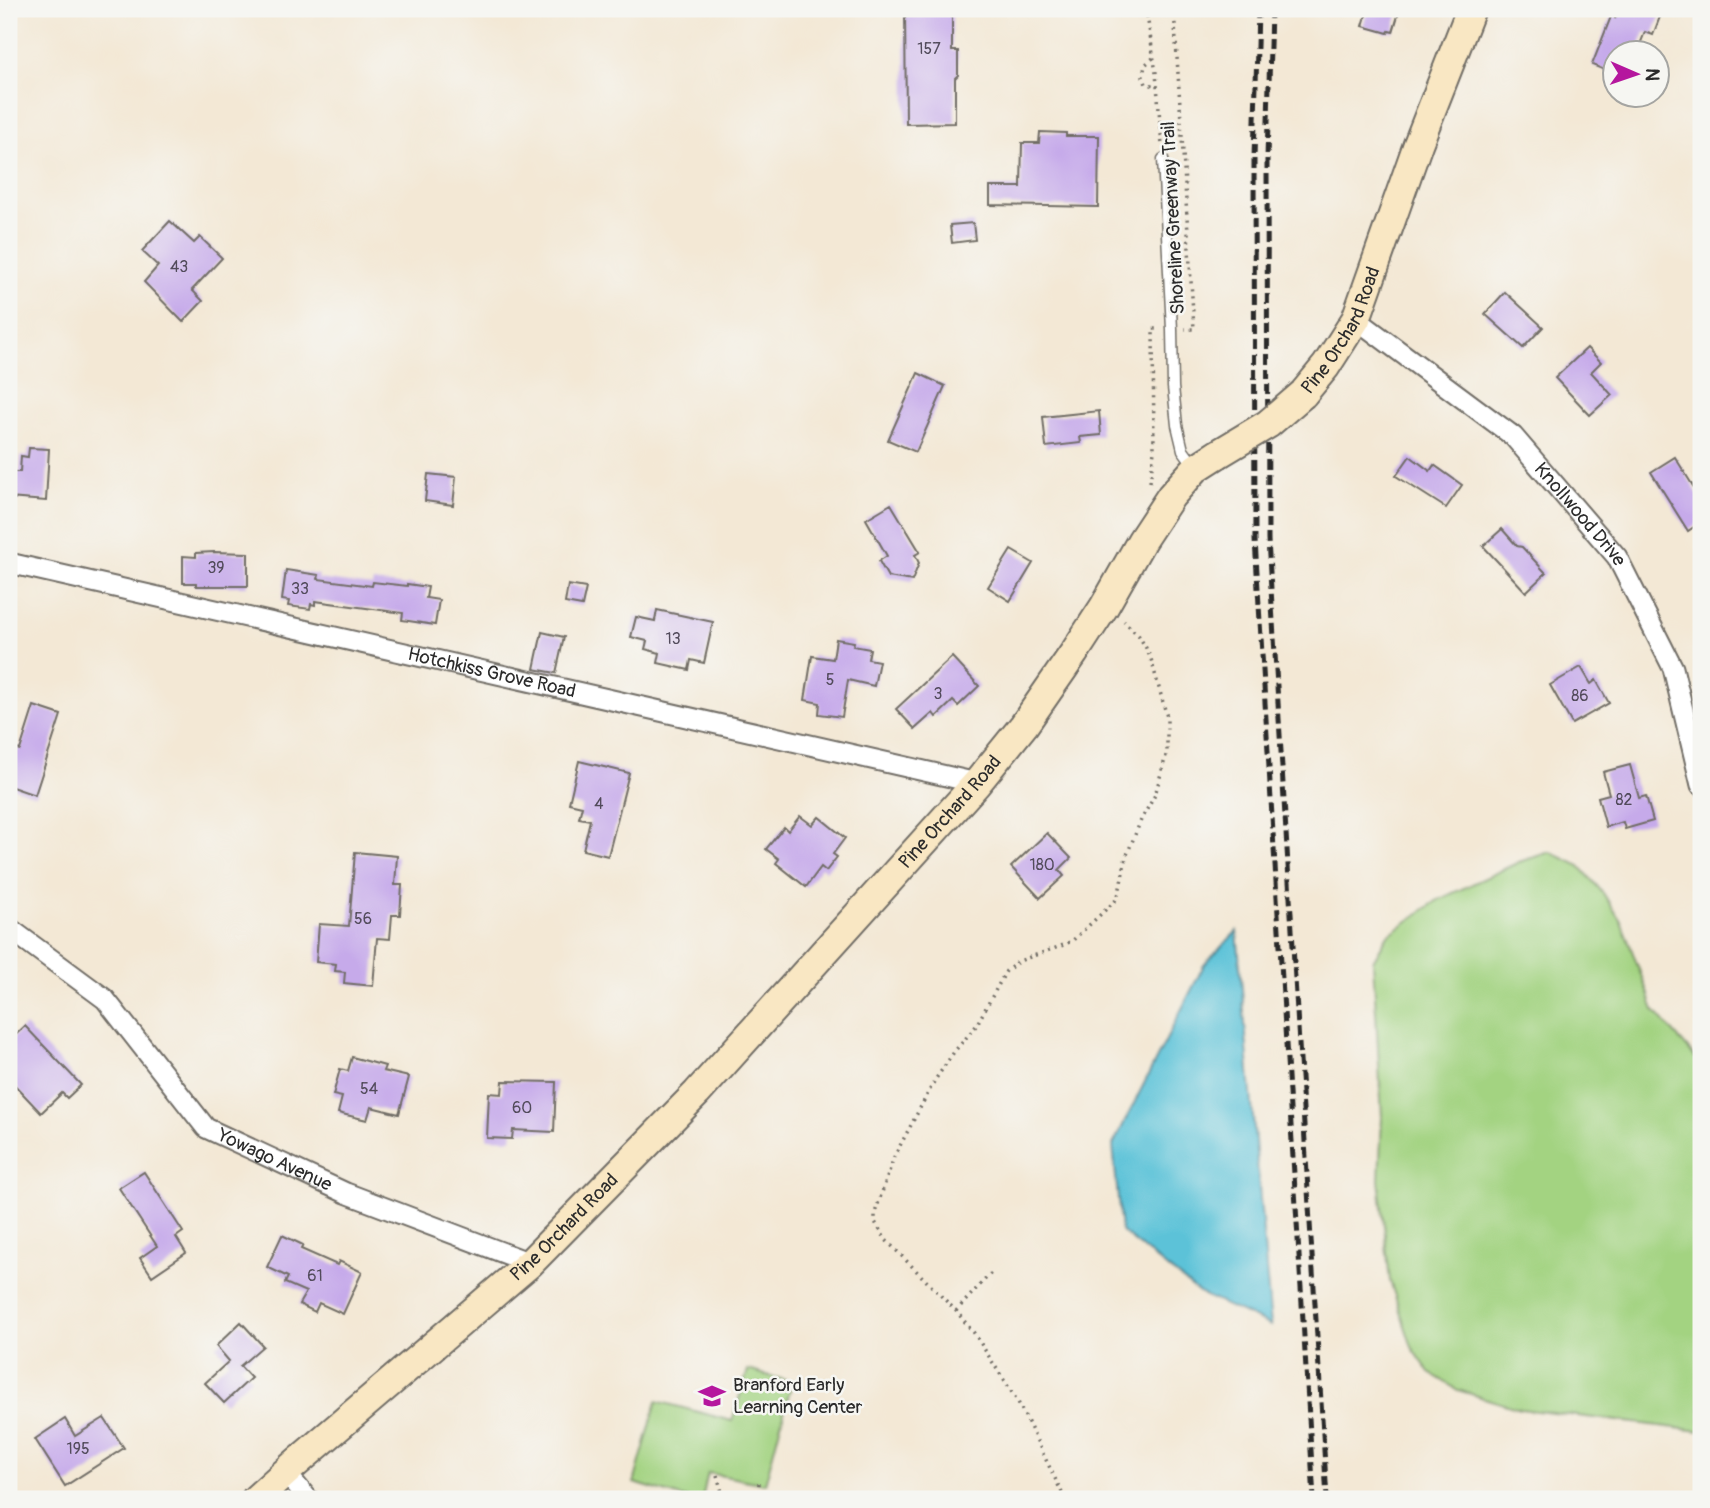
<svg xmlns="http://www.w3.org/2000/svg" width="1710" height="1508" viewBox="0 0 1710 1508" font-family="Pangolin,sans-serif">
  <rect width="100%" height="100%" fill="#f6f6f2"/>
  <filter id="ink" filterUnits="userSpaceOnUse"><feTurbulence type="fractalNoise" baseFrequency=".0143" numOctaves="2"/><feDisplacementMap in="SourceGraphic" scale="14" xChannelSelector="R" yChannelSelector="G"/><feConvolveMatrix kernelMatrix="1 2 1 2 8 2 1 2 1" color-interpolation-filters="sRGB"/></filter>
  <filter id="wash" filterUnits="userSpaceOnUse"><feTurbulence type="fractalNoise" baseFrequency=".00686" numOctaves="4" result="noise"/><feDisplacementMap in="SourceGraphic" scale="28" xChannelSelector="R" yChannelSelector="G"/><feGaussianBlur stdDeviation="1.57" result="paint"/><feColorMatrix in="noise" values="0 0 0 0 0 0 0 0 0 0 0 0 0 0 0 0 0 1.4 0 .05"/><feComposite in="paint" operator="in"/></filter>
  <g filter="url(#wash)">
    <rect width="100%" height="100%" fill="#f3e8d5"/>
    <g fill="#a3d381" stroke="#677f56" stroke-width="2">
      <path d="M1550,852L1580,866L1603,893L1621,921L1654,1010L1701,1064V1431L1520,1409L1458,1390L1430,1373L1412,1347L1390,1281L1379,1180L1382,1117L1373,961L1388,935L1438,900L1519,862Z"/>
      <path d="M748,1370L792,1382L765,1484L708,1473L702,1499H688L634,1483L657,1401L732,1421Z"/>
    </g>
    <path fill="#5bc2d8" stroke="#437682" stroke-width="2" d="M1237,931L1271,1326L1199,1293L1121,1231L1113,1145L1204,965Z"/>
    <g id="blocks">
      <g fill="#c6aaea">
        <path d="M905,9H952V51H958V75L955,78V123L906,124Z"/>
        <path d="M1368,9H1400L1393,32L1389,31L1388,33L1363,26Z"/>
        <path d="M1614,9H1615V19L1619,9H1647L1661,14L1653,35L1645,32L1637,52H1615V74L1592,65Z"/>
        <path d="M1040,132L1066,133V136H1099L1098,207L990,205V187H1021L1022,143H1039Z"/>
        <path d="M170,221L194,243L200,237L222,258L192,290L203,301L183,322L144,282L158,266L142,251Z"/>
        <path d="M973,223L975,240L952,243L950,225Z"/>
        <path d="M1505,292L1543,327L1523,348L1485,314Z"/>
        <path d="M1587,348L1601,362L1591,372L1612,395L1590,415L1555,378Z"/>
        <path d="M918,373L945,386L916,452L888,440Z"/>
        <path d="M1099,411L1101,435L1080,437L1081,443L1046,447L1043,417Z"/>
        <path d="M29,448L49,449L46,501L9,498V472H20L21,456L28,457Z"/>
        <path d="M1410,456L1430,471L1434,465L1462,485L1446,508L1396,476Z"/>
        <path d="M1675,457L1701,499V522L1688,531L1651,472Z"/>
        <path d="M428,474L456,477L453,505L425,501Z"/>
        <path d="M891,504L920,552L915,555L919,563L912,581L888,577L879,561L887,556L866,519Z"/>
        <path d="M1502,529L1517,546L1522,547L1546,573L1526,592L1483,546Z"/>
        <path d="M1011,550L1033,563L1010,601L988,587Z"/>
        <path d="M214,552L248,553V586H196V583H183V556L196,557V553Z"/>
        <path d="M286,570L319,575L318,579L372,586L373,582L407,586V584L428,587L426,598L439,600L435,625L402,620L403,613L315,601V605L311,604L310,609L288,606L289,601L282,600Z"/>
        <path d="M568,585L586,588L582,606L565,603Z"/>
        <path d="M657,610L713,622L704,663L691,660L689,670L658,663L660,653L645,649L647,641L631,637L636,617L655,621Z"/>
        <path d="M542,632L564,637L556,673L534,669Z"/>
        <path d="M836,639L854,642L853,646L870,649L868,659L879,661L874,686L848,680L842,717L819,714L820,703L805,700L812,656L833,659Z"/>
        <path d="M952,657L979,686L958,706L953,701L936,717L933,713L915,729L896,709Z"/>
        <path d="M1581,667L1591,684L1596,680L1609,703L1572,724L1550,685Z"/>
        <path d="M34,706L61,715L35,795L9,786V750L12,752L13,748L20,750Z"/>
        <path d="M579,761L629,773L608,856L583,850L590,820L579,818L582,806L569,803Z"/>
        <path d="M1630,765L1639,798L1646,796L1653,821L1625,829L1623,822L1606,827L1598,797L1609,794L1603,772Z"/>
        <path d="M800,816L812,825L819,817L845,838L833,854L837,857L826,871L821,867L806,887L776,863L779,859L766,849L784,827L788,831Z"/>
        <path d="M1047,833L1071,858L1059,870L1064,876L1040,898L1011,867Z"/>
        <path d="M355,852L397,856L395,885H402L400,915H392L390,939L377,938L373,986L344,983L345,972L335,971L336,964L316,962L319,924L349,926Z"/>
        <path d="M25,1026L81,1085L67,1098L62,1093L41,1113L9,1079V1041Z"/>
        <path d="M352,1057L385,1066L383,1071L409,1077L399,1114L371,1107L367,1120L338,1113L342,1097L333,1095L340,1069L348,1071Z"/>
        <path d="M503,1081L556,1082L554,1132L513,1130L512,1139L487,1138L489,1093L502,1094Z"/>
        <path d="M144,1172L183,1232L176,1237L186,1253L152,1276L140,1258L157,1246L119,1188Z"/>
        <path d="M282,1235L303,1245L301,1249L337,1265L339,1261L362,1272L343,1314L319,1303L315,1312L299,1304L306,1292L285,1283L288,1277L267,1267Z"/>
        <path d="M241,1322L263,1346L240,1366L251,1378L224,1403L205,1383L229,1361L216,1346Z"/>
        <path d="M104,1418L124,1448L65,1486L35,1439L65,1419L75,1436Z"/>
      </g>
    </g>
  </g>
  <g filter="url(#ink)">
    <use href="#blocks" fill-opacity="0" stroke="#716d66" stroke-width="2"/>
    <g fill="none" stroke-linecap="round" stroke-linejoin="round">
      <defs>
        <path id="lane" d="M1163,159L1172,329L1173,387L1177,425L1183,450L1194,465"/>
        <g id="street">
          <path id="s1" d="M1356,319L1513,436L1617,557L1673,668L1701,785"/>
          <path id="s2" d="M9,563L977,783"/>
          <path id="s3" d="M9,928L105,999L206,1128L346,1193L530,1263"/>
          <path d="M285,1472L308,1499"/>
        </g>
        <g id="secondary">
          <path id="s4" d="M1303,394L1326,366L1356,319L1418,144L1471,9"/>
          <path id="s5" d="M256,1499L296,1463L530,1263L697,1093L977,783L1024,725L1074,653L1104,607L1142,540L1171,496L1196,468L1218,454"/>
        </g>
      </defs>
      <use href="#lane" stroke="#716d66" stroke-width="13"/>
      <use href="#street" stroke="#716d66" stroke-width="23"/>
      <use href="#secondary" stroke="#716d66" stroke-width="32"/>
      <g stroke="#716d66" stroke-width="3.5" stroke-dasharray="2 5" stroke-linecap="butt">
        <path d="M1146,9L1156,73L1162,146"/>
        <path d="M1174,9L1194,329H1185"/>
        <path d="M1153,58L1145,65L1143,76L1146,84L1157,86"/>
        <path d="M1150,482L1154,451L1153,329H1157"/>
        <path d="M956,1311L991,1273"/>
        <path d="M717,1475L724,1499"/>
        <path d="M533,1499H534"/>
        <path d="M758,1499L759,1483"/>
        <path d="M1065,1499L1018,1402L974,1333L956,1311L886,1240L875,1222V1213L894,1157L935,1080L954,1052L976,1026L1006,971L1019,961L1061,946L1072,941L1115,901L1119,893L1126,857L1141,820L1155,795L1167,752V717L1151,659L1146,648L1139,636L1124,621"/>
      </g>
      <use href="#lane" stroke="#fff" stroke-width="10"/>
      <use href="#street" stroke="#fff" stroke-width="19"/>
      <use href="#secondary" stroke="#f9e7c3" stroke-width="28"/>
      <g stroke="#2b2b2b" stroke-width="5" stroke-dasharray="10 5" stroke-linecap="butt">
        <path d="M1258,9L1254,159L1255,540L1314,1499"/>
        <path d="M1271,9L1267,159L1268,540L1327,1499"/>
      </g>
      <defs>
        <path id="secondary-bridge" d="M1218,454L1268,424L1303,394"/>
      </defs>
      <use href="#secondary-bridge" stroke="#716d66" stroke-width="32" stroke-linecap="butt"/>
      <use href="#secondary-bridge" stroke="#f9e7c3" stroke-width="28"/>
    </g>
  </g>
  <defs>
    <symbol id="school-bare" viewBox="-9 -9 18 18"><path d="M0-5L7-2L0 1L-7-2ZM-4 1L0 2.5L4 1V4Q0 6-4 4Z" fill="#b5179e" stroke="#f6f6f2" stroke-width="2.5" paint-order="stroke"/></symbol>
  </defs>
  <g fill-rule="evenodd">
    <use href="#school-bare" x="693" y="1377" width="38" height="38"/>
  </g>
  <g text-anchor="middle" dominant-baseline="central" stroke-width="5" stroke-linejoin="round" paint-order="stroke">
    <g font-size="16" fill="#524b5b">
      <text x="929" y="49">157</text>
      <text x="179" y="267">43</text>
      <text x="216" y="568">39</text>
      <text x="300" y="589">33</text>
      <text x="673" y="639">13</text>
      <text x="830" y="680">5</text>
      <text x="938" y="694">3</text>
      <text x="1580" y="696">86</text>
      <text x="1624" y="800">82</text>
      <text x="599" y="804">4</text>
      <text x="1042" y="865">180</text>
      <text x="363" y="919">56</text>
      <text x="369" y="1089">54</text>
      <text x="522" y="1108">60</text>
      <text x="315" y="1276">61</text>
      <text x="78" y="1449">195</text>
    </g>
    <g font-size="19" fill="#2b2b2b" stroke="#f6f6f2">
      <text transform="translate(1173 218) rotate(-93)">Shoreline Greenway Trail</text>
      <text stroke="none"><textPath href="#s4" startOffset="75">Pine Orchard Road</textPath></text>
      <text stroke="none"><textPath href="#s1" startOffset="299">Knollwood Drive</textPath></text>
      <text stroke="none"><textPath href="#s2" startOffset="495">Hotchkiss Grove Road</textPath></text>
      <text stroke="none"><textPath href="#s5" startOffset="978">Pine Orchard Road</textPath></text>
      <text stroke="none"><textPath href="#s3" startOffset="359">Yowago Avenue</textPath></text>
      <text stroke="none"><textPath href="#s5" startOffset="411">Pine Orchard Road</textPath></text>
    </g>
    <g font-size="19" fill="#2b2b2b" stroke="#f6f6f2" text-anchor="start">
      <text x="733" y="1385">Branford Early<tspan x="733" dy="22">Learning Center</tspan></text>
    </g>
  </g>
  <rect width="1710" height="1508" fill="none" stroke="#f6f6f2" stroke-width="35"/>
  <g transform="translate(1636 74) rotate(92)"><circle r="33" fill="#f6f6f2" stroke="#a5a5a2" stroke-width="2"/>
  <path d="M0-5L12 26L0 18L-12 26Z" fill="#b5179e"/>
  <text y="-10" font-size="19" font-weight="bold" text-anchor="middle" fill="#2b2b2b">N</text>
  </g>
</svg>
